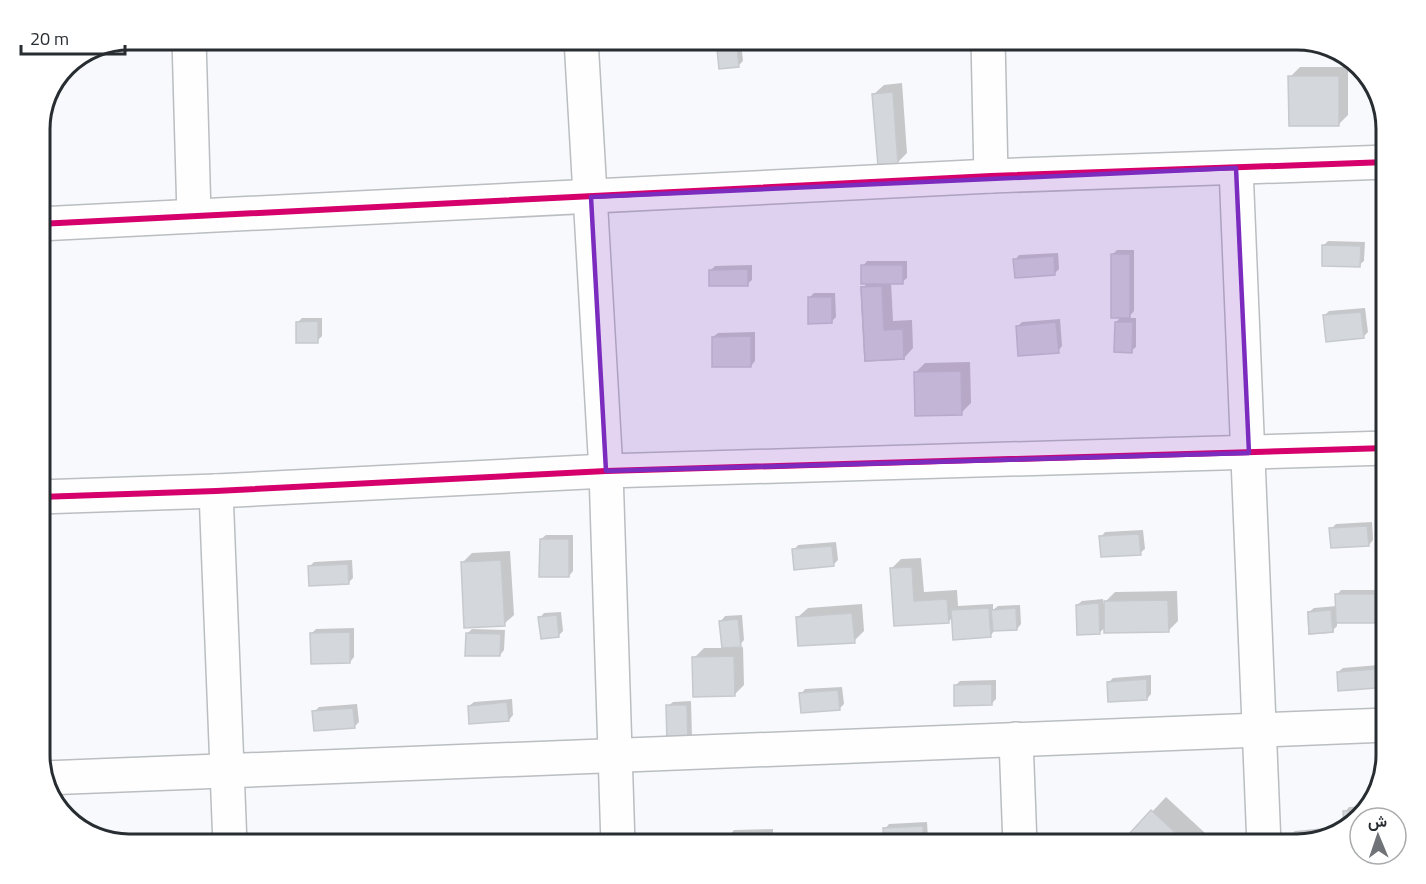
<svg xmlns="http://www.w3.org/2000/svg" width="1426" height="884" viewBox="0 0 1426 884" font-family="'Titillium Web',Vazirmatn,sans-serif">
  <rect width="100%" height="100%" fill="#f7f9fc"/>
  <g fill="#0003">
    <path d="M741,43L743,61L738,66L718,49L723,45Z"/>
    <path d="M1300,67H1348V115L1339,124L1290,77Z"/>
    <path d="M902,83L907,153L897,163L874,94L884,85Z"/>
    <path d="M1328,241L1365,242L1364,261L1359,265L1324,245Z"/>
    <path d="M1117,250H1134V311L1128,318H1136V347L1131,351L1116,322L1122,316L1112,255Z"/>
    <path d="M1058,253L1059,269L1054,274L1015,260L1019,255Z"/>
    <path d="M867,261H907V278L902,282H891L893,321L912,320L913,348L904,358L867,359L863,288L868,282L863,266Z"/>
    <path d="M752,265V280L747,284L711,270L715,266Z"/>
    <path d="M814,293H835L836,317L831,322L809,298Z"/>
    <path d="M1365,308L1368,332L1363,337L1325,315L1329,311Z"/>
    <path d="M302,318H322V336L317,341L297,323Z"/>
    <path d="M1060,319L1062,346L1058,351L1018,326L1022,322Z"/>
    <path d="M755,332V361L751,366L713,337L718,333Z"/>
    <path d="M970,362L971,403L961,413L915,373L925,363Z"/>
    <path d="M1372,522L1373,540L1369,545L1331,529L1336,524Z"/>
    <path d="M1143,530L1145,549L1140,553L1101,537L1105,532Z"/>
    <path d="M546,535H573V571L569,576L541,539Z"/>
    <path d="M836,542L838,560L833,565L794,550L798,545Z"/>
    <path d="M510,551L514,615L504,624L462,563L472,553Z"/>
    <path d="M921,558L924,592L957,590L958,606L993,604V610L998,606L1020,605L1021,624L1017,629L995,630L990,636L953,617L949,621L895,624L892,568L901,559Z"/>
    <path d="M352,560L353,578L348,583L309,567L314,562Z"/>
    <path d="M1341,590H1379V617L1374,621H1337V626L1332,631L1309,612L1314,608L1337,606V595Z"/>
    <path d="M1177,591L1178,621L1168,631L1106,627L1100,632L1077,605L1082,601L1103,599V604L1115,592Z"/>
    <path d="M862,604L864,631L854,641L798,617L808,608Z"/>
    <path d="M561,612L563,631L559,635L540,618L544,613Z"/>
    <path d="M742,615L744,640L737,648L743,647L744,685L734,695L694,658L704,648H723L721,621L725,616Z"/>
    <path d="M354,628V657L350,662L312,633L316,629Z"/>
    <path d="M472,629L505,630L504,650L500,655L467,634Z"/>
    <path d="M1379,665L1380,682L1375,687L1338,672L1343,668Z"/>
    <path d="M1151,675V694L1147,699L1109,682L1113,678Z"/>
    <path d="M996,680V699L992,703L956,685L960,681Z"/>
    <path d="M842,687L844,704L839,709L801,694L805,689Z"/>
    <path d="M512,699L513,715L509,720L469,706L474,702Z"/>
    <path d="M691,701L692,737L687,741L668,706L673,702Z"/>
    <path d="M357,704L359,722L354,727L314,712L319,707Z"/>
    <path d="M1166,797L1218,845H1121Z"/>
    <path d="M1370,806L1346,829L1345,812L1349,807Z"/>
    <path d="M927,822L928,839L923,844L885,829L889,824Z"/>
    <path d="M1324,828L1325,838L1291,845L1290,835L1295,831Z"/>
    <path d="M773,829V845H730V835L734,830Z"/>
    <path d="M518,837V845H474L479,838Z"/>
    <path d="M362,842V845H332Z"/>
  </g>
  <g fill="#d4d7dc" stroke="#c6c9cd" stroke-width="1.5">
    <path d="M1259,39H1283V46L1260,47Z"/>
    <path d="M737,47L739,67L719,69L717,49Z"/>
    <path d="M1288,76H1339V126H1289Z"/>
    <path d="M893,92L898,164L878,166L872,94Z"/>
    <path d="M1322,245L1361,246L1360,267L1322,266Z"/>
    <rect x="1111" y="254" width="19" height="64"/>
    <path d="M1054,256L1055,275L1015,278L1013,259Z"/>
    <rect x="861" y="265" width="42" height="19"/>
    <path d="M748,269V286H709V270Z"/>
    <path d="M882,286L884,330L903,329L904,359L865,361L861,287Z"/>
    <path d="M882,286L884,330L903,329L904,359L865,361L861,287Z"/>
    <path d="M808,297H832V323L808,324Z"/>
    <path d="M1361,312L1364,338L1326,342L1323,315Z"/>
    <path d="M318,321V343H296V322Z"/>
    <path d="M1056,322L1059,353L1018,356L1016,326Z"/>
    <path d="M1115,322H1133L1132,353L1114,352Z"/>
    <path d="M751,336V367H712V337Z"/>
    <path d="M961,371L962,415L915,416L914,372Z"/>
    <path d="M1367,526L1369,546L1331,548L1329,528Z"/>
    <path d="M1139,534L1141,555L1101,557L1099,536Z"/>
    <path d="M540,539H569V577H539Z"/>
    <path d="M832,546L834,566L794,570L792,549Z"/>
    <path d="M501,560L505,626L464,628L461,562Z"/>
    <path d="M348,564L349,584L309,586L308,566Z"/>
    <path d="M912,567L914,601L947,599L949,623L894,626L890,568Z"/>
    <path d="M1335,594H1375V623H1336Z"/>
    <path d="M1168,600L1169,632L1104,633V601Z"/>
    <path d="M1099,603L1100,634L1077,635L1076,605Z"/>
    <path d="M989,608L991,637L953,640L951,610Z"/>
    <path d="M1016,608L1017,630L993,631L991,610Z"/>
    <path d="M1331,610L1333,632L1309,634L1308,612Z"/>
    <path d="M1331,610L1333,632L1309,634L1308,612Z"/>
    <path d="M852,613L855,643L798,646L796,617Z"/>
    <path d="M557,615L559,637L541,639L538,617Z"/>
    <path d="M738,619L741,647L722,648L719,621Z"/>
    <path d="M350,632V663L311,664L310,633Z"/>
    <path d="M466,633L501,634L500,656H465Z"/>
    <path d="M734,656L735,696L693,697L692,657Z"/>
    <path d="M1375,669L1376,688L1338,691L1337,672Z"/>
    <path d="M1147,679V700L1108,702L1107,682Z"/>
    <path d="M992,684V705L954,706V685Z"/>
    <path d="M838,690L840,710L801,713L799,693Z"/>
    <path d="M507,702L509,721L469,724L468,706Z"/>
    <path d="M666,705H687L688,743H667Z"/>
    <path d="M353,708L355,728L314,731L312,711Z"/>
    <path d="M1151,810L1189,845H1119Z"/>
    <path d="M1366,810L1345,831H1344L1343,811Z"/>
    <path d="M923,826L924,845H884L883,828Z"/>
    <path d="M1320,832V839L1290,845L1289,835Z"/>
    <path d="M769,833V845H728V834Z"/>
    <path d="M514,841V845H473V842Z"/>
  </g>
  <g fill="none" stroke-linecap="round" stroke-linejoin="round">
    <defs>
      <g id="street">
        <path d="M189,39L194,216"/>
        <path d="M581,39L606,471L618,845"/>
        <path d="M988,39L991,176"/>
        <path d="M1236,168L1264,845"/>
        <path d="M39,224L991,176L1387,162"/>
        <path d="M216,491L230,845"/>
        <path d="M39,497L216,491L606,471L1387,448"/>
        <path d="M1016,739L1020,845"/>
        <path d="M44,778L1387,725"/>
      </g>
    </defs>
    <use href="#street" stroke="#babec1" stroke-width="36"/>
    <use href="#street" stroke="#fefeff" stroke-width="33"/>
    <defs>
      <g id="cycleway">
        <path d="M39,224L991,176L1387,162"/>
        <path d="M39,497L216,491L606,471L1387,448"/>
      </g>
    </defs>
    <use href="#cycleway" stroke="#fff" stroke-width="10"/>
    <use href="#cycleway" stroke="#d6006c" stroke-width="6"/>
  </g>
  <path fill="#7b2cbf" fill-opacity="0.2" stroke="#7b2cbf" stroke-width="4.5" stroke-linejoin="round" d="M1236,168L1249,453L606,471L591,197Z"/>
  <path d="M0 0H1426V884H0ZM129 50H1297A79 79 0 0 1 1376 129V755A79 79 0 0 1 1297 834H129A79 79 0 0 1 50 755V129A79 79 0 0 1 129 50Z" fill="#fff" fill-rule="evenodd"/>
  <path fill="none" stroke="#282d32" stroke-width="3" d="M129 50H1297A79 79 0 0 1 1376 129V755A79 79 0 0 1 1297 834H129A79 79 0 0 1 50 755V129A79 79 0 0 1 129 50Z"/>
  <g transform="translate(1378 836) rotate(358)"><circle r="28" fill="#ffffff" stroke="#a9abad" stroke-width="1.5"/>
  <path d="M0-4.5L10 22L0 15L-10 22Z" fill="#707479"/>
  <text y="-9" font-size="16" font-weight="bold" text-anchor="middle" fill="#282d32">ش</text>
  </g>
  <path d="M21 45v9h104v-9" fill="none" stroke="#282d32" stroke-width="3"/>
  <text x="30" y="45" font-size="18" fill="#282d32" stroke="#ffffff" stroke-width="4.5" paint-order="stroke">20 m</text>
</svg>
